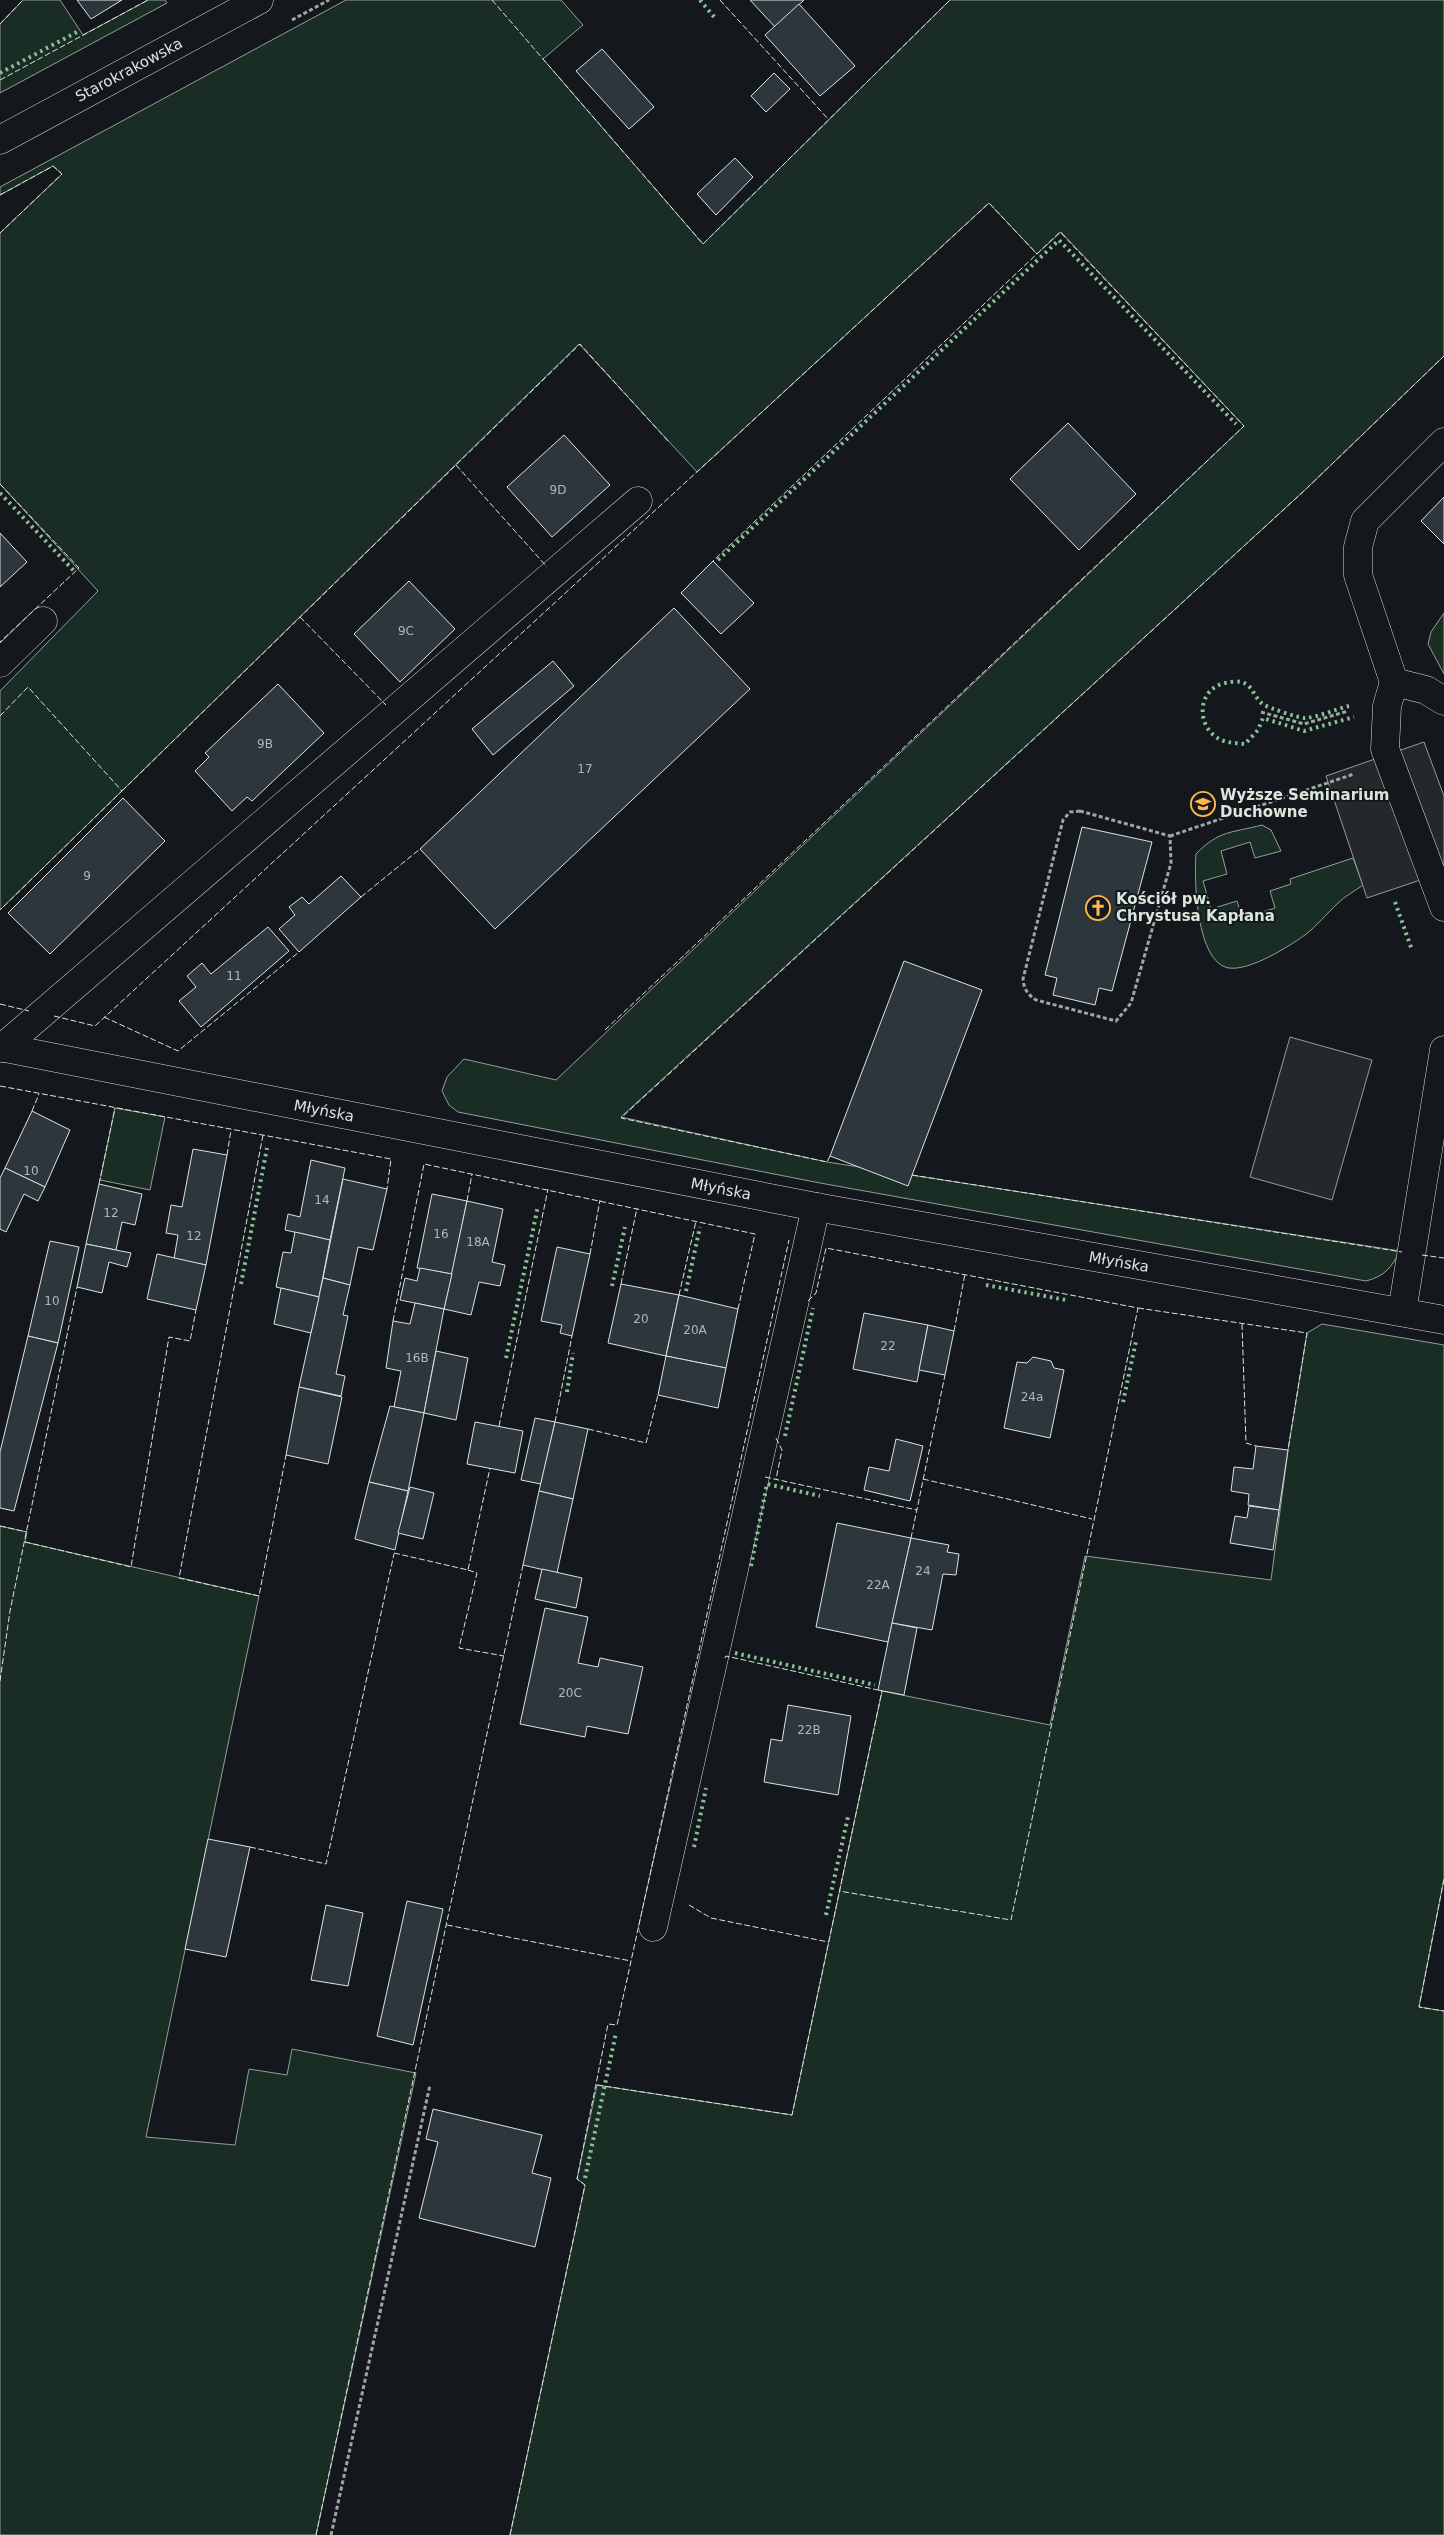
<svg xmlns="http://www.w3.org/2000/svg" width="1444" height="2535" viewBox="0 0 1444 2535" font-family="'DejaVu Sans',sans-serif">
  <rect width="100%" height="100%" fill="#14181c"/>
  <g fill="#1a2d24" stroke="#939e99">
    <path d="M23,0H60L83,35L148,0H165L167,3L0,93V24Z"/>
    <path d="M346,0H561L583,25L543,59L703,244L950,0H1444V356L1305,490L621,1117L827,1162L1400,1251C1391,1268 1385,1276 1366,1281L820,1183L458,1112L449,1105L442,1091L447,1077L464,1059L556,1080L1244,426L1061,232L1037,254L989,203L697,472L579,344L0,910V691L98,591L0,484V233L62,174L53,166L0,195V187Z"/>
    <path d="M1444,613V674L1428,644L1431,632Z"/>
    <path d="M1262,825L1271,830L1281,851L1255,858L1250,842L1221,851L1227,874L1203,881L1211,909L1237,901L1242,918L1275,908L1270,891L1291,884L1290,879L1353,858L1363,885C1355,891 1345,896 1338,903C1327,913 1317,926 1305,935C1288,947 1250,971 1229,968C1196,963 1194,879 1196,854C1219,830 1232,833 1262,825Z"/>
    <path d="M115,1108L165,1117L150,1190L100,1180Z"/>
    <path d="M1322,1324L1444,1345V1879L1419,2007L1444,2011V2535H510L585,2185L577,2179L597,2085L792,2115L882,1691L1050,1725L1085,1556L1271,1580L1288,1450L1307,1333Z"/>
    <path d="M0,1526L27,1532L25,1542L259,1596L146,2137L235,2145L249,2069L287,2075L292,2049L416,2073L316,2535H0Z"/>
  </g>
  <g fill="#24282b" stroke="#939e99">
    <path d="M1424,742L1444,796V872L1367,898L1326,776Z"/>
    <path d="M1290,1037L1372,1060L1332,1200L1250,1177Z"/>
  </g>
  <g fill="#2c363c" stroke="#d8e6dc">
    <path d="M77,0H122L91,19Z"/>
    <path d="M750,0H804L775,27Z"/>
    <path d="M799,4L855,66L820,96L765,35Z"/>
    <path d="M602,49L654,107L629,129L576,71Z"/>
    <path d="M774,73L790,89L766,112L751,96Z"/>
    <path d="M735,158L753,177L716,215L697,194Z"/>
    <path d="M1068,423L1136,494L1079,550L1010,479Z"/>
    <path d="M564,435L610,485L552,537L507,487Z"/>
    <path d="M1444,497V544L1421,521Z"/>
    <path d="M0,533L27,562L0,587Z"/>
    <path d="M713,561L754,603L721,634L681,593Z"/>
    <path d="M409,581L455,629L400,682L354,634Z"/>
    <path d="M674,608L750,689L495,929L420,849Z"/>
    <path d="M553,661L574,686L493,755L472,729Z"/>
    <path d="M278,684L324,733L252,801L247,797L232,811L195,771L209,757L205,753Z"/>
    <path d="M123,798L165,841L50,954L8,913Z"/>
    <path d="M1082,827L1152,842L1112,991L1099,988L1095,1005L1053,995L1057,978L1045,975Z"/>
    <path d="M341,876L361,897L299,952L279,929L295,915L289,907L302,897L309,904Z"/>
    <path d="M268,927L289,951L201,1027L179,1001L196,987L187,976L202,963L211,974Z"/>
    <path d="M904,961L982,990L908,1186L830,1156Z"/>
    <path d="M32,1111L70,1130L45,1187L5,1168Z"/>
    <path d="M193,1149L227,1155L206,1265L174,1259L178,1235L166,1233L171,1205L182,1207Z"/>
    <path d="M311,1160L345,1168L330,1240L285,1230L288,1214L300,1217Z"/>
    <path d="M5,1168L45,1187L38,1201L24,1194L6,1232L0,1229V1178Z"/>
    <path d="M343,1179L387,1189L373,1250L358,1247L350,1285L323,1278Z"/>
    <path d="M99,1184L142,1194L135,1225L122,1222L116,1250L86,1244Z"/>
    <path d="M432,1194L467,1201L452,1274L417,1268Z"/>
    <path d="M467,1201L503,1209L492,1262L505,1265L500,1286L479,1282L471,1315L444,1309Z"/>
    <path d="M295,1232L330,1240L319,1297L276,1287L283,1252L291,1253Z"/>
    <path d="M50,1241L79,1247L58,1343L28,1336Z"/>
    <path d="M86,1244L131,1253L127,1267L109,1262L102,1293L77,1287Z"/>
    <path d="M557,1247L590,1254L572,1336L560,1333L562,1325L541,1321Z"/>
    <path d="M157,1254L206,1265L196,1310L147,1299Z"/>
    <path d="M420,1268L452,1274L444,1309L400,1300L405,1278L417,1281Z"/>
    <path d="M323,1278L350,1285L343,1315L348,1316L336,1374L345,1376L341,1396L299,1387Z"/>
    <path d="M621,1284L679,1295L666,1356L608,1343Z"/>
    <path d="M281,1288L319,1297L311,1333L274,1324Z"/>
    <path d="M679,1295L738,1309L726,1368L666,1356Z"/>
    <path d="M415,1303L444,1309L424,1413L394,1407L401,1371L386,1368L393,1321L410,1324Z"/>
    <path d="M864,1313L928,1325L917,1382L853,1369Z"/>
    <path d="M928,1325L954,1331L945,1375L919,1370Z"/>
    <path d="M28,1336L58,1343L14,1511L0,1508V1452Z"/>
    <path d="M436,1351L468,1358L456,1420L424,1413Z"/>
    <path d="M666,1356L726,1368L718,1408L658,1395Z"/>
    <path d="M1033,1357L1051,1361L1054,1368L1064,1370L1050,1438L1004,1428L1017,1362L1027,1363Z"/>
    <path d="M299,1387L342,1397L328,1464L286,1455Z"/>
    <path d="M390,1406L424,1413L408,1491L369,1482Z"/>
    <path d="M535,1418L555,1422L541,1484L521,1480Z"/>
    <path d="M475,1422L523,1431L515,1473L467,1464Z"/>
    <path d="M555,1422L588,1429L573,1499L539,1491Z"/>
    <path d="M896,1439L923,1446L910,1501L864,1490L869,1467L889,1471Z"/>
    <path d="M1256,1446L1288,1450L1279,1510L1248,1505L1249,1494L1231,1491L1234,1467L1253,1469Z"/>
    <path d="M369,1482L408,1491L395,1550L355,1539Z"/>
    <path d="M410,1487L434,1493L423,1539L398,1533Z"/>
    <path d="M539,1491L573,1499L557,1573L523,1565Z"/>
    <path d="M1249,1506L1279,1510L1273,1550L1230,1543L1235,1516L1247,1518Z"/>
    <path d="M837,1523L911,1538L888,1642L816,1627Z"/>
    <path d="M911,1538L949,1545L947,1552L959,1554L956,1575L943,1574L932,1630L892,1623Z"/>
    <path d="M542,1569L582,1578L576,1608L535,1599Z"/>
    <path d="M545,1608L588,1617L578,1663L598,1667L600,1658L643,1667L628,1734L587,1726L585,1737L520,1724Z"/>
    <path d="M892,1623L917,1628L904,1695L878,1690Z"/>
    <path d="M788,1705L851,1716L838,1795L764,1782L771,1739L782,1741Z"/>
    <path d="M208,1839L250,1847L226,1957L185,1949Z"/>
    <path d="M407,1901L443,1909L413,2045L377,2036Z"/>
    <path d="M326,1905L363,1913L348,1986L311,1980Z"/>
    <path d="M433,2109L542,2135L532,2173L551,2178L535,2247L419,2218L438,2142L426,2139Z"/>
  </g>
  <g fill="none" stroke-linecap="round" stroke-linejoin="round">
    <defs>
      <g id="minor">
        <path d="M0,140L259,0"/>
        <path d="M1444,442L1365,521L1358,547V575L1394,682L1387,706L1385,749L1444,907"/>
        <path d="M0,663L43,621"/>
        <path d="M1394,682L1426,690L1444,701"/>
        <path d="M0,1047L816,1207L1444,1320"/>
        <path d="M2,1048L638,501"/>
        <path d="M1402,1312L1444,1050"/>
        <path d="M653,1927L816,1207"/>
      </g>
    </defs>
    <use href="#minor" stroke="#d8e6dc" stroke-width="29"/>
    <g stroke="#9da8a2" stroke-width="3" stroke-dasharray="4 2.5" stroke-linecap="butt">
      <path d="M292,20L329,0"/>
      <path d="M1261,712L1304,724L1348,711"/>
      <path d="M1080,811L1170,836L1171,863L1131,1003L1116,1021L1036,1000C1027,994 1024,989 1023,979L1063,820L1070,812Z"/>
      <path d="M1170,836L1354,774"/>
      <path d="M331,2535L430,2085"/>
    </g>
    <use href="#minor" stroke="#14181c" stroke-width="28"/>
    <g stroke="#8ac095" stroke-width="4" stroke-dasharray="2.5 4" stroke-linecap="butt">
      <path d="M700,0L715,18"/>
      <path d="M0,73L77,32"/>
      <path d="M0,493L75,572"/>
      <path d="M718,560L1059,240L1236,424"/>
      <path d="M1349,706C1336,709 1319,717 1305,718C1298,718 1270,708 1264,705C1250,696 1255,676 1225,683C1198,689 1196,723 1216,737C1224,743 1235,743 1245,744L1258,730L1263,718L1304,731L1354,717"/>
      <path d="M1395,902L1412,950"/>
      <path d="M241,1284L267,1148"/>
      <path d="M986,1285L1066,1300"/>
      <path d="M612,1286L625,1227"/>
      <path d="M686,1291L700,1227"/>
      <path d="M506,1358L538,1206"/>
      <path d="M567,1392L573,1353"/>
      <path d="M1123,1402L1136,1341"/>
      <path d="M785,1436L813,1308"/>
      <path d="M751,1566L767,1484L820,1496"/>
      <path d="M735,1653L875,1685"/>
      <path d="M694,1847L706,1788"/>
      <path d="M826,1915L848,1817"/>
      <path d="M585,2178L616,2033"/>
    </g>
    <g stroke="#d8e6dc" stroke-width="1" stroke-dasharray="6 2.5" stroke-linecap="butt">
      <path d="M492,0L703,244L950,0"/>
      <path d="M720,0L829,120"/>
      <path d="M0,24L23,0"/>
      <path d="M0,80L148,0"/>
      <path d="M0,195L53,166L62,174L0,233"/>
      <path d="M456,465L547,567"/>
      <path d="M0,484L79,568L0,642"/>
      <path d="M300,617L386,705"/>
      <path d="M0,716L28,687L122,791L0,910"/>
      <path d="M122,791L580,344L668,441"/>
      <path d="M361,897L420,849"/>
      <path d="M0,1004L29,1011"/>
      <path d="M54,1016L95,1026L989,203L1037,254"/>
      <path d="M104,1017L178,1051L299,952"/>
      <path d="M605,1030L1244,426L1060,232L713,561"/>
      <path d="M0,1086L391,1159L387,1189"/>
      <path d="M32,1111L39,1094"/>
      <path d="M263,1135L179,1578L259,1596L286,1455"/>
      <path d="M227,1155L231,1130"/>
      <path d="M830,1156L827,1162L621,1118L1305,490L1444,356"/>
      <path d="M912,1175L1402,1252"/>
      <path d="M99,1184L115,1108"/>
      <path d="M467,1201L472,1174"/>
      <path d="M590,1254L600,1200"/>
      <path d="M1422,1255L1444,1258"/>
      <path d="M621,1284L637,1208"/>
      <path d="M679,1295L696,1221"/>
      <path d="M808,1301L816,1293L826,1248L1138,1308L1011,1920L839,1891"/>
      <path d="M1138,1308L1307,1333L1288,1450"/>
      <path d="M393,1321L424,1164L755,1234L738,1309"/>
      <path d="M1242,1324L1246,1443L1256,1446"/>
      <path d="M954,1331L965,1274"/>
      <path d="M555,1422L572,1336"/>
      <path d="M499,1426L548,1189"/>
      <path d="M588,1429L646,1443L658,1395"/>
      <path d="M776,1438L782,1450L776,1479"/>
      <path d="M765,1477L917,1510"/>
      <path d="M923,1479L1092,1519"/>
      <path d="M0,1526L27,1532"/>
      <path d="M911,1538L945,1375"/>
      <path d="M25,1542L131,1567L169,1337L190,1341L196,1310"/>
      <path d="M394,1553L468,1570L490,1468"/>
      <path d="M468,1570L477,1573L459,1648L504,1656"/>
      <path d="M725,1658L726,1656L878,1690"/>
      <path d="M0,1681L10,1611L77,1287"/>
      <path d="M250,1847L326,1864L394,1554"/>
      <path d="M1444,1879L1419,2007L1444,2011"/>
      <path d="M689,1905L711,1918L828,1942"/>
      <path d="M447,1925L631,1961"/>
      <path d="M597,2085L792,2115L882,1691"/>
      <path d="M316,2535L523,1565"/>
      <path d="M510,2535L585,2185L577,2179L608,2024L617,2025L789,1240"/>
    </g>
  </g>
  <defs>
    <symbol id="university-ring" viewBox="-11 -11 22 22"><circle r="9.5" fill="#14181c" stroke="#ffb74d" stroke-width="1.5"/><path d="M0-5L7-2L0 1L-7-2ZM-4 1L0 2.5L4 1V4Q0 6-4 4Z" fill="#ffb74d"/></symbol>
    <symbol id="church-ring" viewBox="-11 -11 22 22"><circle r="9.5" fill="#14181c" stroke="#ffb74d" stroke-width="1.5"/><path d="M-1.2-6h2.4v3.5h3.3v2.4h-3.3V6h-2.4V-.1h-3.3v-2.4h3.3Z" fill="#ffb74d"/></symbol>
  </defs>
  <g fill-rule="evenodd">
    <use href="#university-ring" x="1189" y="790" width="28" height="28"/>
    <use href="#church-ring" x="1084" y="894" width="28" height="28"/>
  </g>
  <g text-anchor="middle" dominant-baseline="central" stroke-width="4" stroke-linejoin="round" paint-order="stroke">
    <g font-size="12" fill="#adbab4">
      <text x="558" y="490">9D</text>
      <text x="406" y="631">9C</text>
      <text x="265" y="744">9B</text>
      <text x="585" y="769">17</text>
      <text x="87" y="876">9</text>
      <text x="234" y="976">11</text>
      <text x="31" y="1171">10</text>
      <text x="322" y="1200">14</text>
      <text x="111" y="1213">12</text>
      <text x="441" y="1234">16</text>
      <text x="194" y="1236">12</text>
      <text x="478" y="1242">18A</text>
      <text x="52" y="1301">10</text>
      <text x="641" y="1319">20</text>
      <text x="695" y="1330">20A</text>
      <text x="888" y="1346">22</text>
      <text x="417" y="1358">16B</text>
      <text x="1032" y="1397">24a</text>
      <text x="923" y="1571">24</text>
      <text x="878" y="1585">22A</text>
      <text x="570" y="1693">20C</text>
      <text x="809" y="1730">22B</text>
    </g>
    <g font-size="15" fill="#d8e6dc" stroke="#14181c">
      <text transform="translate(129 70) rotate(-28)">Starokrakowska</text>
      <text transform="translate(324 1111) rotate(11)">Młyńska</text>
      <text transform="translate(721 1189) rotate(11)">Młyńska</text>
      <text transform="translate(1119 1262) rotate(10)">Młyńska</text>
    </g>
    <g font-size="15" font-weight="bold" fill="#d8e6dc" stroke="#14181c" text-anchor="start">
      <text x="1220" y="795">Wyższe Seminarium<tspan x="1220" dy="17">Duchowne</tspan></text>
      <text x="1116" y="899">Kościół pw.<tspan x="1116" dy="17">Chrystusa Kapłana</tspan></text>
    </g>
  </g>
</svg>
